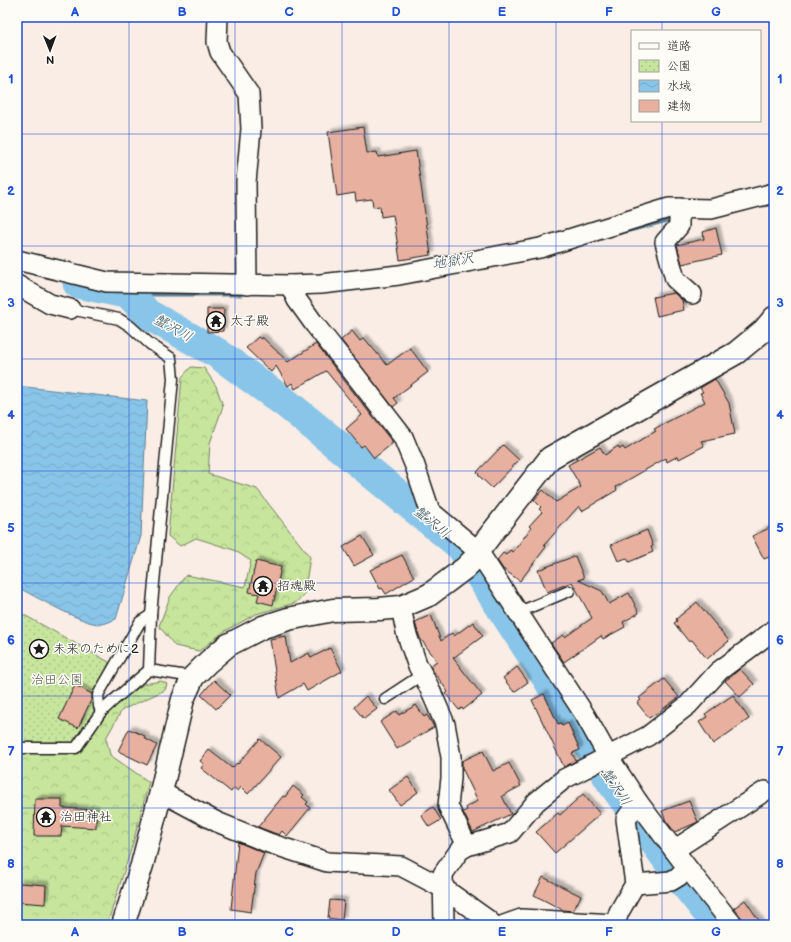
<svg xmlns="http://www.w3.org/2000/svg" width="791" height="942" viewBox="0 0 791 942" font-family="'Balsamiq Sans','Klee One',sans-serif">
  <defs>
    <pattern id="forest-crowns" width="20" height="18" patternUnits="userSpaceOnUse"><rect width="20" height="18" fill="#c7e59d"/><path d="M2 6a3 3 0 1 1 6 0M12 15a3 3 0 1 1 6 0" fill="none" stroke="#aac487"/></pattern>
    <pattern id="park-dots" width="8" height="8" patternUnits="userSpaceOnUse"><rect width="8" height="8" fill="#c7e59d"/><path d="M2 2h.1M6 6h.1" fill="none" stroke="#aac487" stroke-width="1.8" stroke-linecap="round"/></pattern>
    <pattern id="water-waves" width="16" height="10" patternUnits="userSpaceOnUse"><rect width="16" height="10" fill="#89c5e9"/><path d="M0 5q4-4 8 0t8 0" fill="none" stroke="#76a9c7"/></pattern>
    <filter id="shadow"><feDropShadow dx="3.5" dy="-3.5" stdDeviation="1" flood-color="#0004"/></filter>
  </defs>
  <rect width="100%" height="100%" fill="#f9ede5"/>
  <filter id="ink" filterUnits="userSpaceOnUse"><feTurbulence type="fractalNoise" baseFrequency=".025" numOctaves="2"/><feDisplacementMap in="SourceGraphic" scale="8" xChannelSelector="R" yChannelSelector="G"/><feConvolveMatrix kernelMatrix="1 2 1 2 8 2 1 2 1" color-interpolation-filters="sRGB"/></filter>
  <g filter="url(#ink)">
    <g fill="url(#forest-crowns)" stroke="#72805c">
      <path d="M191,367L204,368L216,386L223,406L210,443L208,474L257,489L310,557L304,595L295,603L256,614L225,631L199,651L175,646L159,626L170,597L186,575L245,587L251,561L234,550L196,538L180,546L168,536L182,377Z"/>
      <path d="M161,681L167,684L165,690L122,710L106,738L110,755L149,782L133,843L107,925H17V753H78L113,706L144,684Z"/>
    </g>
    <path fill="url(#park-dots)" stroke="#72805c" d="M17,611L109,662V666L95,695V716L75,743L17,744Z"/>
    <path fill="url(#water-waves)" stroke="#5d8197" d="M17,386L147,401L141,536L116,619C111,621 105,624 100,624C84,625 33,595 17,587Z"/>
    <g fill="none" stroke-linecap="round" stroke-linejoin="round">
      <g stroke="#5d8197" stroke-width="5">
        <path d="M763,205L774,203"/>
        <path d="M618,233L667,220L675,219"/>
        <path d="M130,294H241"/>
      </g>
      <path stroke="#89c5e9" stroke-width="31" d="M78,283L130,294L147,314L217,353L287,404L461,546L548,679L611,781L683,881L718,925"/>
    </g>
    <g fill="#e8b09f" stroke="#1c1c1c" filter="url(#shadow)">
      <path d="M363,127L367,153L377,152L378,157L416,151L431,255L400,260L393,215L381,217L380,206L373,207L372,199L356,201L355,193L337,196L328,132Z"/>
      <path d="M716,228L722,255L682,264L677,245L704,239L703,232Z"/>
      <path d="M674,293L682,300L684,310L657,316L653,297Z"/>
      <path d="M207,309H224L223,331L207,332Z"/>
      <path d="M352,331L360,341L364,338L387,365L410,348L428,372L394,398L398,403L393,407L341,340Z"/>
      <path d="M258,337L261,339L262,337L288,362L316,344L393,443L374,458L364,445L361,447L346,429L362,415L326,371L295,389L292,383L288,386L276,366L271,372L246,348Z"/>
      <path d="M715,379L729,403L735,434L701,441L704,446L679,459L678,456L667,462L666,458L616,487L617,490L582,511L579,506L544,545L546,547L520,581L503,569L497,560L503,553L506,555L510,550L513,552L531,528L529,526L542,512L539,509L541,507L534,500L543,490L556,502L581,487L568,465L600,447L605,455L618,446L620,449L623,447L625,450L656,431L654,429L705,402L700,393L703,392L700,388Z"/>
      <path d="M503,445L519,460L492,488L478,475L479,474L477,472Z"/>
      <path d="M774,526V555L764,559L752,536Z"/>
      <path d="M647,530L653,546L651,547L653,552L629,562L627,558L618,561L611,545Z"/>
      <path d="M362,536L374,555L354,566L343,547Z"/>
      <path d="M402,555L414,577L386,594L382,588L380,589L370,570Z"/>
      <path d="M575,556L584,578L578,580L602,591L609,604L629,593L639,613L623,622L625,627L603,639L601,636L564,662L551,643L563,635L565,637L592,618L572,582L547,592L538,570Z"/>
      <path d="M256,561L281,567L273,605L257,601L259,594L249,592Z"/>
      <path d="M697,602L729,641L707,659L692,640L689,642L674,623L677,621L676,619Z"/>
      <path d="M431,615L441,641L452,633L454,636L473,622L483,636L453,658L482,695L463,710L462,708L459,710L446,694L448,692L434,672L430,666L437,661L420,638L417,629L415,622Z"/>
      <path d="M286,636L290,663L309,653L311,658L330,648L342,671L307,691L303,684L279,698L270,639Z"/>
      <path d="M517,667L528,682L514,692L503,678Z"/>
      <path d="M740,669L754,684L740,697L725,681Z"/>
      <path d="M664,679L679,697L655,715V714L649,718L637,703L641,700L639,698Z"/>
      <path d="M214,680L230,695L216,709L201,695Z"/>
      <path d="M75,685L92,694V698L78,728L59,719Z"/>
      <path d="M544,694L558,724L561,723L562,726L568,723L580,750L572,753L576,761L564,767L532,700Z"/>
      <path d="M733,695L749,719L713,744L699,722L707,717L705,714Z"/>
      <path d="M366,696L377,709L364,719L354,707Z"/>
      <path d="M416,705L424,717L427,715L434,727L397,749L380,722L397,711L399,715Z"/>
      <path d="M129,729L145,736L144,738L157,745L147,765L118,751Z"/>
      <path d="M260,739L281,757L248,794L241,787L238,791L234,788L231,792L201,768L204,764L200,761L209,750L232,768L237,763L238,764Z"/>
      <path d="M483,751L493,771L509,763L521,786L502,796L511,814L473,832L463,812L467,810L466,807L478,801L462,768V761Z"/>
      <path d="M408,777L418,792L400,805L389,790Z"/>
      <path d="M293,786L304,795L302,797L308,802L306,804L310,808L287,836L282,831L279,835L258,827L283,796L285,797Z"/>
      <path d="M583,794L600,814L555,853L536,832L558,813L560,815Z"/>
      <path d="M35,799H62V808L96,810V828L62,826L61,836H34Z"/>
      <path d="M689,801L698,822L675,832L666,821L662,811Z"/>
      <path d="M433,807L441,820L429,827L421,815Z"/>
      <path d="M238,842L264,853L256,873L251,912L231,909Z"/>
      <path d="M543,877L581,896L573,911L563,910L534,895Z"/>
      <path d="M19,883L46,885L45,904L18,902Z"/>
      <path d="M330,900L344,901L342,920L328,918Z"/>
      <path d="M745,900L762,925H744L742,918L734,908Z"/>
    </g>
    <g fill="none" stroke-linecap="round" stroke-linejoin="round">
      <defs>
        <g id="service">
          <path d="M70,309L119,319L130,326L150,344L171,358L173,379L151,615L149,670L193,677"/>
          <path d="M519,612L569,591"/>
          <path d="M385,699L423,674"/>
          <path d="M101,712L99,706L98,695L140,622L151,615"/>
          <path d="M17,748H76L101,712L114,700L149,670"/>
        </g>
        <g id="minor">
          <path d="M218,17L217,42L220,52L249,94L251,129L246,182L247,285"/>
          <path d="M679,208V226L665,242L675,279L692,294"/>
          <path d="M17,260L107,282L290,285L321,284L399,275L540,248L669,208L711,209L774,193"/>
          <path d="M17,285L50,304L70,309"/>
          <path d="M290,285L297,300L315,325L355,375L403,437L415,466L430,511L478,551L585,715L608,756L638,802L689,870L733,925"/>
          <path d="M401,607L406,632L417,664L429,687L445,724L451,757V778L448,806L467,846"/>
          <path d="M161,792L217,822L269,843L327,862L401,866L443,888L488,920L493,925"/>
          <path d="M674,850L765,791"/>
          <path d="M635,884L671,881L689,870"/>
          <path d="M615,924L619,912L635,884L626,819L638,802"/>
          <path d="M444,925L443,874L459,851L467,846L510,833L536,802L564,779L648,736L688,705L719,671L774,630"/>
          <path d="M504,925L521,919L615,924L616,925"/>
        </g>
        <path id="tertiary" d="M123,925L142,865L161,792L183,699L193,677L208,662L228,645L263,627L288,619L333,610L379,609L401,607L429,595L465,568L476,557L478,551L550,458L736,353L764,330L774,318"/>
      </defs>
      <use href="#service" stroke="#1c1c1c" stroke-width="13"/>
      <use href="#minor" stroke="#1c1c1c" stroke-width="22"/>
      <use href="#tertiary" stroke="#1c1c1c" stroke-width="25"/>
      <use href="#service" stroke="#fdfcf7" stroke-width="10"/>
      <use href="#minor" stroke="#fdfcf7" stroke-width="19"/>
      <use href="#tertiary" stroke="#fdfcf7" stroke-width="22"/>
    </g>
  </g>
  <path fill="none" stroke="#1d4ed8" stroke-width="1" stroke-opacity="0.55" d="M129,17V925M235,17V925M342,17V925M449,17V925M556,17V925M662,17V31M662,121V925M17,134H774M17,246H774M17,359H774M17,471H774M17,583H774M17,696H774M17,808H774"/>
  <defs>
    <symbol id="temple-ring" viewBox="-11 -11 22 22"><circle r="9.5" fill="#fdfcf7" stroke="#1c1c1c" stroke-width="1.5"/><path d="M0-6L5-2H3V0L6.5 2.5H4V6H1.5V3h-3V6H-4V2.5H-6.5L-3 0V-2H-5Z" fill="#1c1c1c"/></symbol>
    <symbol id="sight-ring" viewBox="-11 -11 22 22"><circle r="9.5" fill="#fdfcf7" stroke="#1c1c1c" stroke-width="1.5"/><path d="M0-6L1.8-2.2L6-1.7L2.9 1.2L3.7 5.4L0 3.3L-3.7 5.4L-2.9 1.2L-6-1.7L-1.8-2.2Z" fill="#1c1c1c"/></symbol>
  </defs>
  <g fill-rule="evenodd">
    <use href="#temple-ring" x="205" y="310" width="22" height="22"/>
    <use href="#temple-ring" x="252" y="575" width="22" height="22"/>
    <use href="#sight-ring" x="28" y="638" width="22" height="22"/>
    <use href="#temple-ring" x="35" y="806" width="22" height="22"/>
  </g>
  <g text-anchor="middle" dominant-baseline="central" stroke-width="3" stroke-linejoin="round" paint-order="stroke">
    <g font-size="13" fill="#1c1c1c" stroke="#fdfcf7" text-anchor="start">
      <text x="230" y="321">太子殿</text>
      <text x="277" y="586">招魂殿</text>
      <text x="53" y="649">未来のために2</text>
      <text x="60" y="817">治田神社</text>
    </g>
    <g font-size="13" fill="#4f5843" stroke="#fdfcf7">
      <text x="57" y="680">治田公園</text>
    </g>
    <g font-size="14" font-style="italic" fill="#425764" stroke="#fdfcf7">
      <text transform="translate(453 261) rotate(-9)">地獄沢</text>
      <text transform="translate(173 328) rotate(29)">蟹沢川</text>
      <text transform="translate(432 522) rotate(39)">蟹沢川</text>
      <text transform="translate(616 787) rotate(56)">蟹沢川</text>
    </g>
  </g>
  <rect width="791" height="942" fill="none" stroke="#fdfcf7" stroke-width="44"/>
  <rect x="631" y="30" width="130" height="92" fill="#fdfcf7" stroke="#a3a29f"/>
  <rect x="639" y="43" width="20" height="6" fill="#fdfcf7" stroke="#a3a29f"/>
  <text x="667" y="50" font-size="12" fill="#1c1c1c">道路</text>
  <rect x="639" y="60" width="20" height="12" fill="url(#park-dots)" stroke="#a3a29f"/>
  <text x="667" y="70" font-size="12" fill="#1c1c1c">公園</text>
  <rect x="639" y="80" width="20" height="12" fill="url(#water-waves)" stroke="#a3a29f"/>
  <text x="667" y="90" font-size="12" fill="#1c1c1c">水域</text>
  <rect x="639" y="100" width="20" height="12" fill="#e8b09f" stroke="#a3a29f"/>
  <text x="667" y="110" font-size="12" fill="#1c1c1c">建物</text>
  <g transform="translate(50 50) rotate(179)" stroke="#fdfcf7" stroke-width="3" paint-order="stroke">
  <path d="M0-3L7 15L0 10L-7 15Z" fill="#1c1c1c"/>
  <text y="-6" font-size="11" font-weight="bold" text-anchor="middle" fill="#1c1c1c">N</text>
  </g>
  <rect x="22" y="22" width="747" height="898" fill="none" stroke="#1d4ed8" stroke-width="1.5"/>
  <g font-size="13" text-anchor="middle" font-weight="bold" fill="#1d4ed8">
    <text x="75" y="16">A</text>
    <text x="182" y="16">B</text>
    <text x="289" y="16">C</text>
    <text x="396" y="16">D</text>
    <text x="502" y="16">E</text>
    <text x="609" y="16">F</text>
    <text x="716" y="16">G</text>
    <text x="11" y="83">1</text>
    <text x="780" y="83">1</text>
    <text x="11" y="195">2</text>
    <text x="780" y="195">2</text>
    <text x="11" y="307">3</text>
    <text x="780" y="307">3</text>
    <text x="11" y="419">4</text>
    <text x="780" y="419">4</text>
    <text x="11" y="532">5</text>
    <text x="780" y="532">5</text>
    <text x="11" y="644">6</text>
    <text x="780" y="644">6</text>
    <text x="11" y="756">7</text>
    <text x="780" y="756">7</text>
    <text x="11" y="868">8</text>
    <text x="780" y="868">8</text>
    <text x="75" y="936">A</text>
    <text x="182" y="936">B</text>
    <text x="289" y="936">C</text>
    <text x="396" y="936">D</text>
    <text x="502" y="936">E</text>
    <text x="609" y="936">F</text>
    <text x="716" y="936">G</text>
  </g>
</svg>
